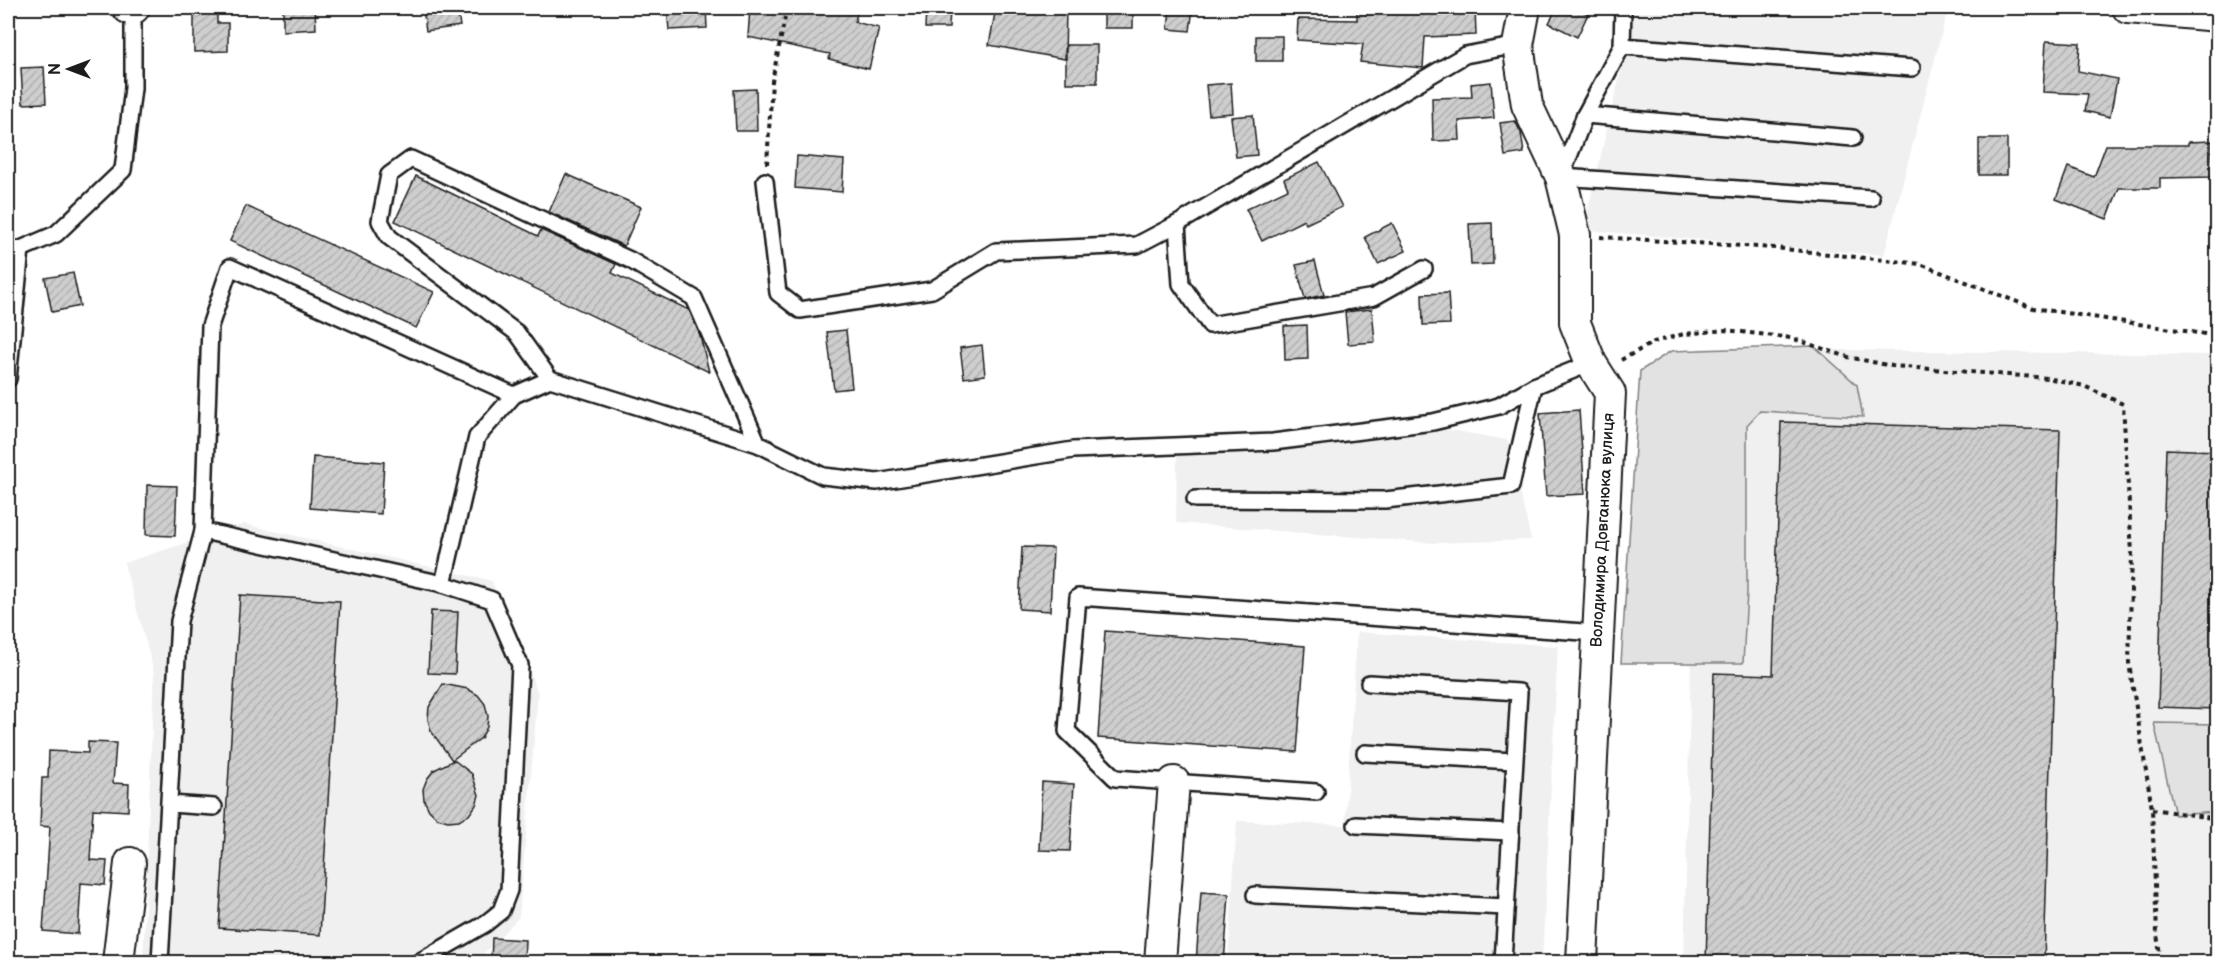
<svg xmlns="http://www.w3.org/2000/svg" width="2225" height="970" viewBox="0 0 2225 970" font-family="'Balsamiq Sans',sans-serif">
  <defs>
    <pattern id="building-hatch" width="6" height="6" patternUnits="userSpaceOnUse" patternTransform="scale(1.5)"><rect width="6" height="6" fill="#cecece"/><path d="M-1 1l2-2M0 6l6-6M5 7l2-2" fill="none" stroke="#b0b0b0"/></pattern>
  </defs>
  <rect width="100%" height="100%" fill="#fff"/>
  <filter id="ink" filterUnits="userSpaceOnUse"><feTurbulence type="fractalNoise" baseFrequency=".0167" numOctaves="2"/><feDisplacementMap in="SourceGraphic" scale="12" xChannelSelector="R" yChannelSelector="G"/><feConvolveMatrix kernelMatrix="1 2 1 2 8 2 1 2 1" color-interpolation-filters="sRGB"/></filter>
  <g filter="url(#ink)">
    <g fill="#f0f0f0">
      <path d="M1636,8H1797L1946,16L1884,255L1583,230Z"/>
      <path d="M1698,348L2217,355V962H1684Z"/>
      <path d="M1444,429L1508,440L1531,540L1434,543L1176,523L1177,454L1280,450Z"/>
      <path d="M244,524L492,581L538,693L519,917L481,956L469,962H143L154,672L124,563Z"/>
      <path d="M1357,632L1558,646L1542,962H1228L1237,821L1345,825Z"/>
    </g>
    <g fill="#e2e2e2" stroke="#7f7f7f" stroke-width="1.5">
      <path d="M1814,346L1857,385L1863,417L1760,411L1747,425V592L1743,663H1621L1640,371L1671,351Z"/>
      <path d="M2154,723L2217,724V812L2175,815Z"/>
    </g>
    <g fill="url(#building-hatch)" stroke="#1c1c1c" stroke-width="1.5">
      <path d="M194,8H217V23H228V51L194,52Z"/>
      <path d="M283,8H315L316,29L283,31Z"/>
      <path d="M423,8H457L460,26L426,31Z"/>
      <path d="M667,8H706L707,28L669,30Z"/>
      <path d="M750,8H858L855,22L879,28L869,69L829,59L830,54L748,37Z"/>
      <path d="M926,8H950L949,28H925Z"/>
      <path d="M996,8H1066L1065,59L989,45Z"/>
      <rect x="1104" y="8" width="29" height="20"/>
      <path d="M1170,8H1193L1190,31L1168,29Z"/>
      <path d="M1357,8H1475L1476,35L1425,37L1423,68L1360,62L1363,44L1297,40L1298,19L1357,20Z"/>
      <path d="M1557,8H1576L1588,14L1577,37L1549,23Z"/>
      <rect x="1256" y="36" width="26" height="25"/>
      <path d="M2046,41L2080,43L2078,71L2117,79L2110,117L2085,111L2088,94L2043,92Z"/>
      <rect x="1066" y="45" width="31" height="38"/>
      <path d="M44,67L46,103L23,104L21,68Z"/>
      <path d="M1491,82L1494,118L1459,121L1460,140L1433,141L1432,98L1472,97L1471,84Z"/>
      <path d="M1231,83L1233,113L1209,115L1206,85Z"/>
      <path d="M756,89L757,131H736L734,90Z"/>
      <path d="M1253,115L1257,155L1236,157L1231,117Z"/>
      <path d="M1515,121L1521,133L1524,153L1505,156L1500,123Z"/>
      <rect x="1979" y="139" width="28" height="36"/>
      <path d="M2212,141L2213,177L2160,178V188H2119L2107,219L2056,199L2068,167L2094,177L2106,145H2188V142Z"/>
      <path d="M797,156L844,160L842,192L795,188Z"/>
      <path d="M1319,162L1342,207L1306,224L1304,220L1262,241L1246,209L1288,189L1284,179Z"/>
      <path d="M566,174L641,207L624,246L549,212Z"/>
      <path d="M416,176L538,236L541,230L616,264L612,273L689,310L700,335L709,372L395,221Z"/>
      <path d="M246,206L434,292L416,328L230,241Z"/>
      <path d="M1392,223L1406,251L1378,264L1365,237Z"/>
      <path d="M1492,223L1493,264L1471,265L1469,224Z"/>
      <path d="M1315,261L1324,295L1305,299L1296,265Z"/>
      <path d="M73,273L80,306L52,312L45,278Z"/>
      <path d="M1448,293L1450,324L1423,325L1422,294Z"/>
      <path d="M1372,309L1375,342L1348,344L1345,312Z"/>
      <path d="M1307,325L1308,359L1285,360L1284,326Z"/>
      <path d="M846,330L852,388L834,390L827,332Z"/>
      <path d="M982,345L985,375L964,378L960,348Z"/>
      <path d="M1579,410L1585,494L1546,496L1540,413Z"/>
      <path d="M1781,422L2060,430L2044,963H1706L1714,673L1773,675Z"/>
      <path d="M2166,449L2217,451V709L2158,707Z"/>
      <path d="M313,457L384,462L381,514L310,508Z"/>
      <path d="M147,485L177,486L175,536L146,535Z"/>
      <path d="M1022,547L1053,548L1050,611L1019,609Z"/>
      <path d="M240,595L340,601L320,935L219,928Z"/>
      <path d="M431,611L458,612L455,674L428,673Z"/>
      <path d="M1105,631L1305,646L1297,752L1098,738Z"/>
      <path d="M443,684L468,689L478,695L485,704L488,716L487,727L481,738L452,760L431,731L428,719L429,707Z"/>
      <path d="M88,742L116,743L113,783L129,784L128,811L93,809L90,860L107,861L105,885L81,883L78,934L43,931L50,827L40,826L42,778H48L49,751L88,753Z"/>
      <path d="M454,760L472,774L479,795L476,805L469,815L459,820L448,821L437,818L429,810L424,800L423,789L427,779L434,770Z"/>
      <path d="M1042,782L1074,784L1070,851L1039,850Z"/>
      <path d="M1201,892L1229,894L1224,963H1196Z"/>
      <path d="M492,938L525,940L524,963H491Z"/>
    </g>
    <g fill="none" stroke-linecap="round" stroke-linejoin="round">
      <defs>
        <g id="service">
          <path d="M1623,8L1622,46L1585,115L1561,177L1871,198"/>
          <path d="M1622,46L1912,68"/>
          <path d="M1585,115L1853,138"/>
          <path d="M765,181L778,293L800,310L932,290L996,251L1137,245L1177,224"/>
          <path d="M8,250L21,249L56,234L123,170L133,88V10"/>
          <path d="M1424,269L1374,297L1210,325L1181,284L1177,224L1465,55L1518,45"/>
          <path d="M8,379L21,249"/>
          <path d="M550,379L517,333L389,237L380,221L389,175L411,159L630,260L694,298L758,444"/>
          <path d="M1195,499L1385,500L1511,486L1534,386"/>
          <path d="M203,531L443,584L492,600L520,665L509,890L501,911L485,924L419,962"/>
          <path d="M443,584L477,437L514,395L550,379L758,444L823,476L877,482L1073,450L1273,442L1433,422L1499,406L1534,386L1591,363"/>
          <path d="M1369,683L1519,692L1503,962"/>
          <path d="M1365,753L1514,761"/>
          <path d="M1316,792L1115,778L1067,731L1078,597L1598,633"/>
          <path d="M170,804L214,807"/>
          <path d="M1356,825L1511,832"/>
          <path d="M1255,895L1506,907"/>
          <path d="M160,962L179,621L203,531L210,326L230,267L514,395"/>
        </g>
        <g id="minor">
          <path d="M128,8H134"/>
          <path d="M1525,8L1518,45L1527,105L1561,177L1575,235V323L1591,363L1610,393L1582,962"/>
          <path d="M2128,8L2218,16"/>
          <path d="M118,962L130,863"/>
          <path d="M1160,962L1174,782"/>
        </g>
      </defs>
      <use href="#service" stroke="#1c1c1c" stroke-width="20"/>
      <use href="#minor" stroke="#1c1c1c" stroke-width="34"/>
      <g stroke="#1c1c1c" stroke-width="4" stroke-dasharray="4.5 4.5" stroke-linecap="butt">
        <path d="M767,164L772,81L787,8"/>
        <path d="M1600,237L1775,248L1920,264L2033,308L2218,336"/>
        <path d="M1621,360L1654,342L1684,334L1726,330L1791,338L1848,357L1892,366L2048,378L2084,386L2123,404L2132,553L2129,663L2152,809L2157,934L2161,962"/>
        <path d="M2152,809L2218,819"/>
      </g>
      <use href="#service" stroke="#fff" stroke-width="15"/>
      <use href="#minor" stroke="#fff" stroke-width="30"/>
    </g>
  </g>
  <g text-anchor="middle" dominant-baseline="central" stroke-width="6" stroke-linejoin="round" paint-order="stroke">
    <g font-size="16" fill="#1c1c1c" stroke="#fff">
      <text transform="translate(1603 530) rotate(-87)">Володимира Довганюка вулиця</text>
    </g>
  </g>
  <rect width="2225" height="970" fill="none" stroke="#fff" stroke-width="30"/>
  <rect x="15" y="15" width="2195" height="940" fill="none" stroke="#1c1c1c" stroke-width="2" filter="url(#ink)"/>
  <g transform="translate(69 69) rotate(270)" stroke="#ffffff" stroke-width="4.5" paint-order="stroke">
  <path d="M0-4.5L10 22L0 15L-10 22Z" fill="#1c1c1c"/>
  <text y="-9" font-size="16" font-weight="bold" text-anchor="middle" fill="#1c1c1c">N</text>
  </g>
</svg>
